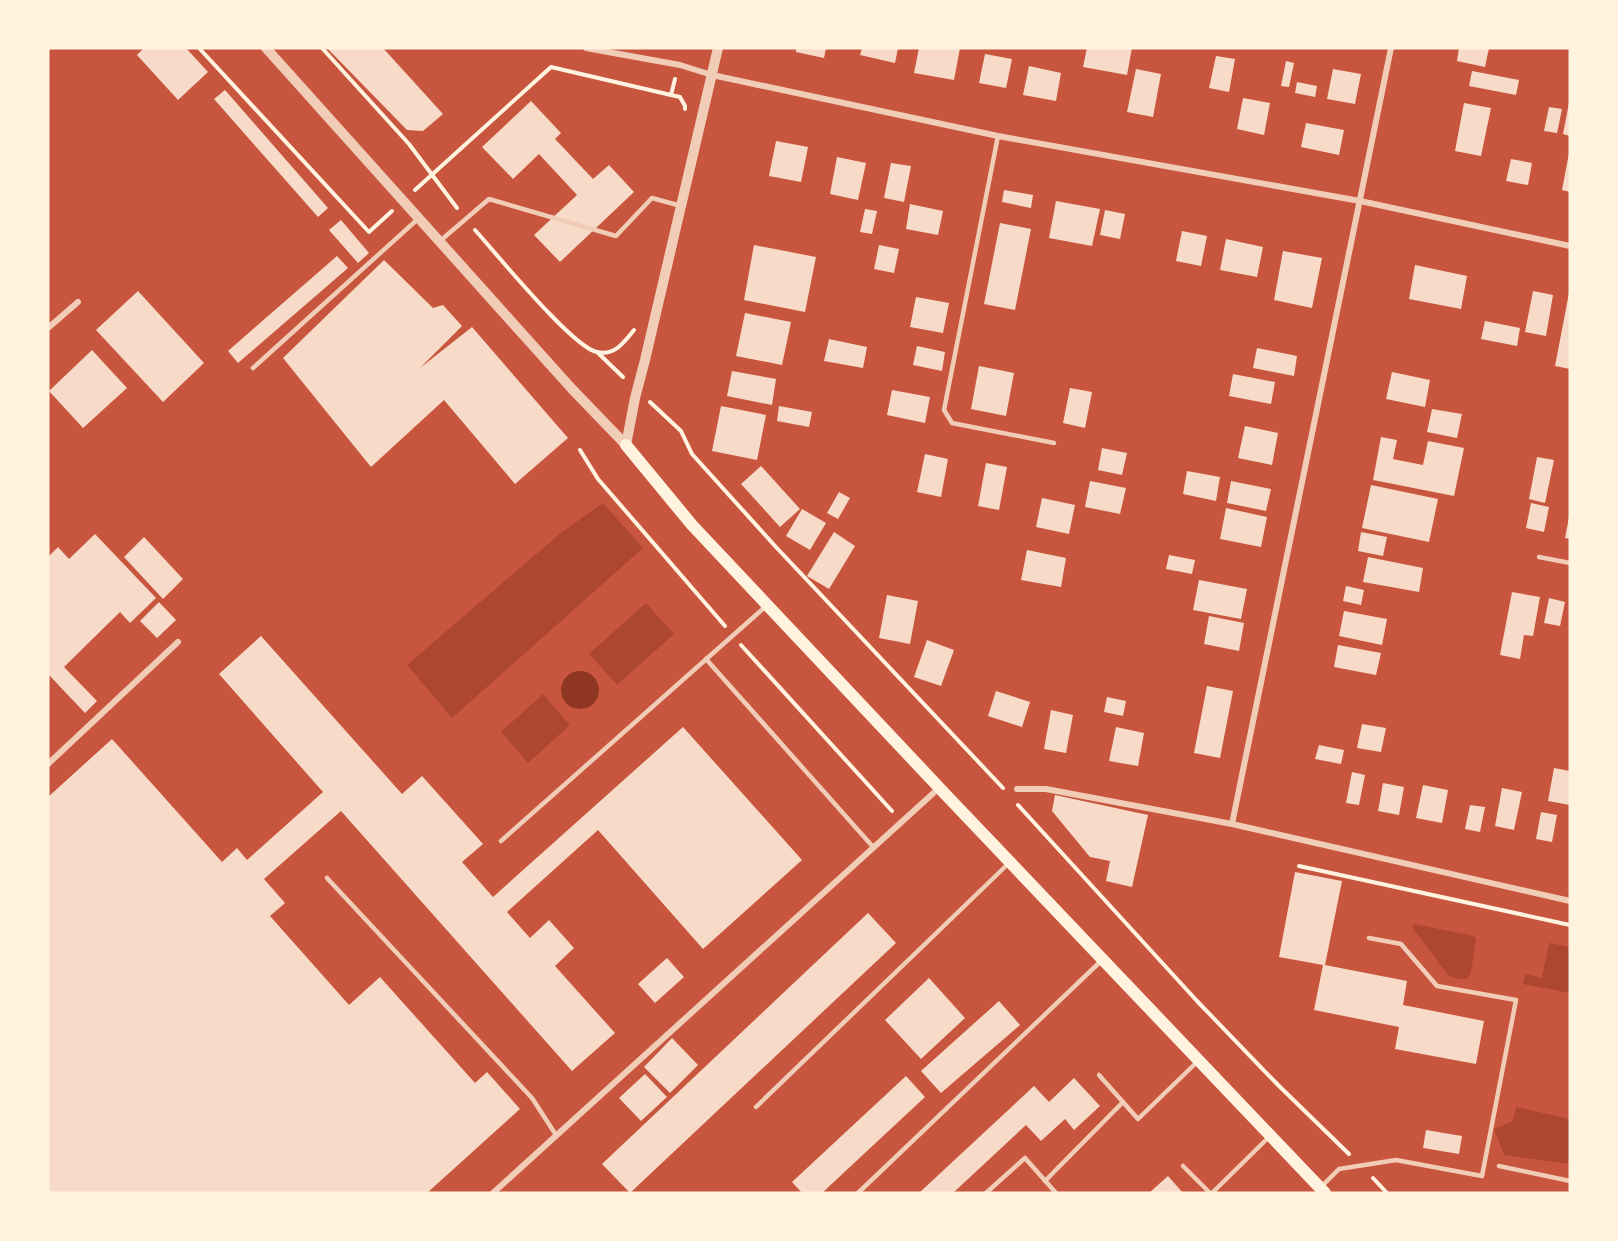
<svg xmlns="http://www.w3.org/2000/svg" width="1618" height="1241" viewBox="0 0 1618 1241" font-family="Manrope,sans-serif">
  <rect width="100%" height="100%" fill="#c8553d"/>
  <g fill="#ae4732">
    <path d="M603,503L643,548L452,718L407,665L562,532Z"/>
    <path d="M646,603L674,634L617,685L589,654Z"/>
    <path d="M543,694L570,725L528,763L501,732Z"/>
    <path d="M1415,924L1473,936L1476,939L1471,972L1467,979H1457L1448,975L1412,927Z"/>
    <path d="M1549,943L1570,947L1569,959H1570V993L1523,984L1525,974L1542,978Z"/>
    <path d="M1516,1107L1570,1119V1164L1504,1155L1494,1129L1513,1121Z"/>
  </g>
  <circle fill="#8f3625" cx="580" cy="690" r="19"/>
  <g fill="#f7dbc8">
    <path d="M144,48H186L208,72L178,100L137,55Z"/>
    <path d="M327,48H383L443,114L423,131L407,130Z"/>
    <path d="M796,48H826L824,58L796,52Z"/>
    <path d="M862,48H898L895,63L860,55Z"/>
    <path d="M919,48H960L954,80L914,73Z"/>
    <path d="M1087,48H1132L1127,75L1083,67Z"/>
    <path d="M1459,48H1489L1485,67L1457,61Z"/>
    <path d="M985,54L1012,59L1006,88L979,83Z"/>
    <path d="M1216,56L1235,59L1229,92L1209,88Z"/>
    <path d="M1286,61L1294,63L1289,87L1281,86Z"/>
    <path d="M1029,66L1061,73L1056,101L1023,95Z"/>
    <path d="M1136,69L1161,74L1153,117L1127,112Z"/>
    <path d="M1333,69L1361,74L1355,104L1327,99Z"/>
    <path d="M1472,71L1519,80L1516,95L1469,86Z"/>
    <path d="M1297,82L1317,86L1315,97L1295,93Z"/>
    <path d="M225,90L328,208L318,217L214,99Z"/>
    <path d="M1243,98L1270,103L1264,135L1237,129Z"/>
    <path d="M531,101L561,133L555,139L593,179L609,165L634,192L560,262L534,235L577,195L539,154L513,179L482,147Z"/>
    <path d="M1464,103L1491,108L1481,156L1455,151Z"/>
    <path d="M1569,103H1570V136L1563,134Z"/>
    <path d="M1549,107L1562,109L1557,133L1544,131Z"/>
    <path d="M1306,123L1344,130L1339,155L1301,147Z"/>
    <path d="M776,141L808,147L801,182L769,176Z"/>
    <path d="M1569,153H1570V192L1562,190Z"/>
    <path d="M837,157L866,163L858,200L830,194Z"/>
    <path d="M1511,159L1532,163L1528,185L1506,181Z"/>
    <path d="M891,163L911,166L904,202L884,198Z"/>
    <path d="M1004,190L1033,195L1031,208L1002,202Z"/>
    <path d="M1056,201L1100,209L1092,246L1049,238Z"/>
    <path d="M910,204L943,211L938,235L906,229Z"/>
    <path d="M865,209L877,211L872,234L860,232Z"/>
    <path d="M1105,210L1125,214L1120,239L1100,235Z"/>
    <path d="M341,220L369,253L358,263L329,230Z"/>
    <path d="M1000,223L1031,229L1015,310L984,304Z"/>
    <path d="M1182,231L1207,236L1201,266L1176,261Z"/>
    <path d="M1226,239L1263,247L1257,277L1220,270Z"/>
    <path d="M754,245L816,257L805,312L744,300Z"/>
    <path d="M879,245L899,249L894,273L874,269Z"/>
    <path d="M1283,251L1322,258L1312,308L1274,300Z"/>
    <path d="M337,256L348,268L238,363L228,351Z"/>
    <path d="M384,260L433,308L443,305L462,326L420,368L472,327L568,438L515,484L444,400L371,467L283,358Z"/>
    <path d="M1415,265L1467,276L1461,309L1409,299Z"/>
    <path d="M138,291L204,363L163,402L96,330Z"/>
    <path d="M1533,291L1553,295L1546,336L1525,332Z"/>
    <path d="M1569,293H1570V369L1555,366Z"/>
    <path d="M916,297L949,303L943,333L910,327Z"/>
    <path d="M745,313L791,322L782,365L736,356Z"/>
    <path d="M1485,321L1520,328L1517,346L1481,339Z"/>
    <path d="M829,339L867,347L863,368L824,361Z"/>
    <path d="M917,346L945,352L942,371L913,365Z"/>
    <path d="M1257,348L1297,356L1294,376L1253,368Z"/>
    <path d="M92,350L127,388L83,428L49,391Z"/>
    <path d="M979,366L1014,373L1006,416L971,409Z"/>
    <path d="M732,371L776,379L772,405L727,396Z"/>
    <path d="M1392,372L1430,380L1425,407L1386,399Z"/>
    <path d="M1233,374L1275,382L1271,404L1229,396Z"/>
    <path d="M1070,388L1092,392L1085,428L1063,423Z"/>
    <path d="M892,390L930,397L925,423L887,415Z"/>
    <path d="M721,406L766,415L757,460L712,451Z"/>
    <path d="M779,406L812,412L809,427L777,421Z"/>
    <path d="M1432,409L1462,414L1457,438L1427,432Z"/>
    <path d="M1245,426L1278,433L1272,465L1238,458Z"/>
    <path d="M1381,437L1397,440L1393,459L1423,465L1428,441L1464,448L1454,496L1373,480Z"/>
    <path d="M1102,448L1127,453L1122,475L1098,470Z"/>
    <path d="M925,454L948,459L941,497L917,492Z"/>
    <path d="M1537,457L1554,460L1545,503L1529,499Z"/>
    <path d="M986,463L1007,467L999,510L978,506Z"/>
    <path d="M761,466L800,509L780,527L741,484Z"/>
    <path d="M1187,471L1220,477L1216,501L1183,494Z"/>
    <path d="M1090,481L1126,488L1120,514L1085,507Z"/>
    <path d="M1231,481L1271,489L1266,511L1227,503Z"/>
    <path d="M1371,485L1438,499L1429,542L1362,528Z"/>
    <path d="M839,492L850,498L838,519L827,513Z"/>
    <path d="M1042,498L1075,505L1069,534L1036,527Z"/>
    <path d="M1531,503L1549,507L1544,532L1526,528Z"/>
    <path d="M1226,508L1267,517L1261,547L1220,539Z"/>
    <path d="M802,509L826,523L810,550L786,536Z"/>
    <path d="M1569,517H1570V539L1565,538Z"/>
    <path d="M834,532L855,546L829,589L807,576Z"/>
    <path d="M1361,532L1387,537L1383,556L1358,551Z"/>
    <path d="M95,534L156,598L130,623L120,612L64,667L97,701L85,713L48,674V557L58,547L69,559Z"/>
    <path d="M144,537L183,579L163,599L124,557Z"/>
    <path d="M1027,550L1066,558L1061,587L1021,580Z"/>
    <path d="M1169,555L1195,560L1192,574L1166,569Z"/>
    <path d="M1368,557L1423,568L1419,592L1363,582Z"/>
    <path d="M1199,580L1247,589L1241,619L1193,610Z"/>
    <path d="M1346,586L1364,590L1361,605L1343,601Z"/>
    <path d="M1512,592L1540,597L1533,636L1524,635L1520,659L1500,655Z"/>
    <path d="M887,595L918,601L910,644L879,638Z"/>
    <path d="M1549,598L1565,602L1560,626L1544,623Z"/>
    <path d="M159,602L176,620L157,638L140,621Z"/>
    <path d="M1344,611L1387,619L1382,645L1339,636Z"/>
    <path d="M1209,616L1244,623L1239,651L1204,644Z"/>
    <path d="M261,636L402,794L422,776L483,844L462,862L493,897L683,727L802,860L703,949L598,830L507,912L530,938L549,920L574,948L555,966L615,1033L572,1071L341,811L264,879L285,903L270,916L349,1005L380,977L475,1083L487,1072L520,1109L427,1193H48V797L112,739L222,862L237,848L247,860L323,792L219,674Z"/>
    <path d="M927,640L954,650L941,686L914,677Z"/>
    <path d="M1338,645L1381,653L1376,675L1334,667Z"/>
    <path d="M1207,686L1233,691L1220,758L1194,753Z"/>
    <path d="M996,691L1030,702L1022,727L988,716Z"/>
    <path d="M1107,697L1126,701L1123,716L1104,712Z"/>
    <path d="M1051,710L1073,715L1066,753L1044,749Z"/>
    <path d="M1362,724L1386,728L1381,752L1357,748Z"/>
    <path d="M1116,727L1144,733L1138,766L1109,761Z"/>
    <path d="M1319,745L1344,750L1341,764L1315,759Z"/>
    <path d="M1554,768L1570,771V805L1548,801Z"/>
    <path d="M1352,772L1365,775L1359,805L1346,803Z"/>
    <path d="M1383,783L1404,787L1399,815L1378,811Z"/>
    <path d="M1423,785L1448,790L1442,823L1416,818Z"/>
    <path d="M1502,788L1522,792L1514,830L1495,826Z"/>
    <path d="M1055,795L1148,815L1132,887L1106,881L1110,861L1090,857L1052,811Z"/>
    <path d="M1470,805L1485,807L1480,832L1465,829Z"/>
    <path d="M1541,812L1557,815L1552,842L1536,839Z"/>
    <path d="M1295,872L1342,881L1325,965L1407,981L1403,1005L1484,1021L1476,1064L1395,1049L1399,1027L1314,1010L1323,965L1279,957Z"/>
    <path d="M868,913L896,943L630,1193L602,1164Z"/>
    <path d="M667,958L684,977L655,1003L638,984Z"/>
    <path d="M929,978L965,1018L921,1059L885,1020Z"/>
    <path d="M999,1001L1020,1025L941,1093L921,1071Z"/>
    <path d="M672,1038L698,1065L670,1093L644,1067Z"/>
    <path d="M645,1074L667,1097L641,1121L619,1098Z"/>
    <path d="M906,1076L925,1097L822,1193H802L792,1182Z"/>
    <path d="M1074,1078L1100,1106L1074,1130L1065,1119L1041,1141L1026,1125L953,1193H919L1034,1086L1049,1102Z"/>
    <path d="M1426,1130L1462,1136L1459,1154L1423,1148Z"/>
    <path d="M1168,1176L1183,1193H1149Z"/>
  </g>
  <g fill="none" stroke-linecap="round" stroke-linejoin="round">
    <g stroke="#fff3e0" stroke-width="4">
      <path d="M199,48L369,232L392,211"/>
      <path d="M322,48L409,144L457,208"/>
      <path d="M671,95L680,97L685,106V109"/>
      <path d="M415,190L551,67L671,95L675,79"/>
      <path d="M475,230C495,252 573,348 597,352C615,356 624,342 634,330"/>
      <path d="M597,352L623,377"/>
      <path d="M650,402L681,431L692,454L775,546L1003,788"/>
      <path d="M580,450L598,479L725,626"/>
      <path d="M741,645L892,811"/>
      <path d="M1018,805L1197,1001L1278,1085L1349,1154"/>
      <path d="M1299,866L1570,925"/>
      <path d="M1373,1178L1387,1193"/>
    </g>
    <g stroke="#f1ccb7" stroke-width="4.5">
      <path d="M998,136L944,410L952,423L1054,443"/>
      <path d="M440,241L489,199L616,236L652,198L681,206"/>
      <path d="M253,368L419,218"/>
      <path d="M1539,557L1570,563"/>
      <path d="M706,659L874,848"/>
      <path d="M501,841L765,607"/>
      <path d="M327,878L532,1098L556,1135"/>
      <path d="M1099,1075L1138,1119L1197,1062"/>
      <path d="M756,1107L1009,863"/>
      <path d="M1183,1166L1210,1193"/>
      <path d="M1499,1166L1570,1181"/>
      <path d="M1045,1181L1123,1102"/>
      <path d="M1322,1186L1339,1169L1396,1160L1482,1176L1516,1000L1437,986L1401,944L1369,938"/>
      <path d="M858,1193L1101,961"/>
      <path d="M986,1193L1025,1158L1056,1193"/>
      <path d="M1212,1193L1269,1137"/>
    </g>
    <g stroke="#f1ccb7" stroke-width="6">
      <path d="M586,48L680,65L712,75L998,136L1360,201L1570,246"/>
      <path d="M48,328L78,302"/>
      <path d="M48,764L178,642"/>
      <path d="M1017,789H1046L1232,824L1570,901"/>
      <path d="M1232,824L1391,48"/>
      <path d="M493,1193L939,788"/>
    </g>
    <g stroke="#f1ccb7" stroke-width="10">
      <path d="M266,48L572,389L626,445"/>
      <path d="M626,445L635,398L645,360L718,48"/>
    </g>
    <path stroke="#fff3e0" stroke-width="12" d="M626,445L692,525L947,796L1325,1193"/>
  </g>
  <rect width="1618" height="1241" fill="none" stroke="#fff3e0" stroke-width="99"/>
</svg>
